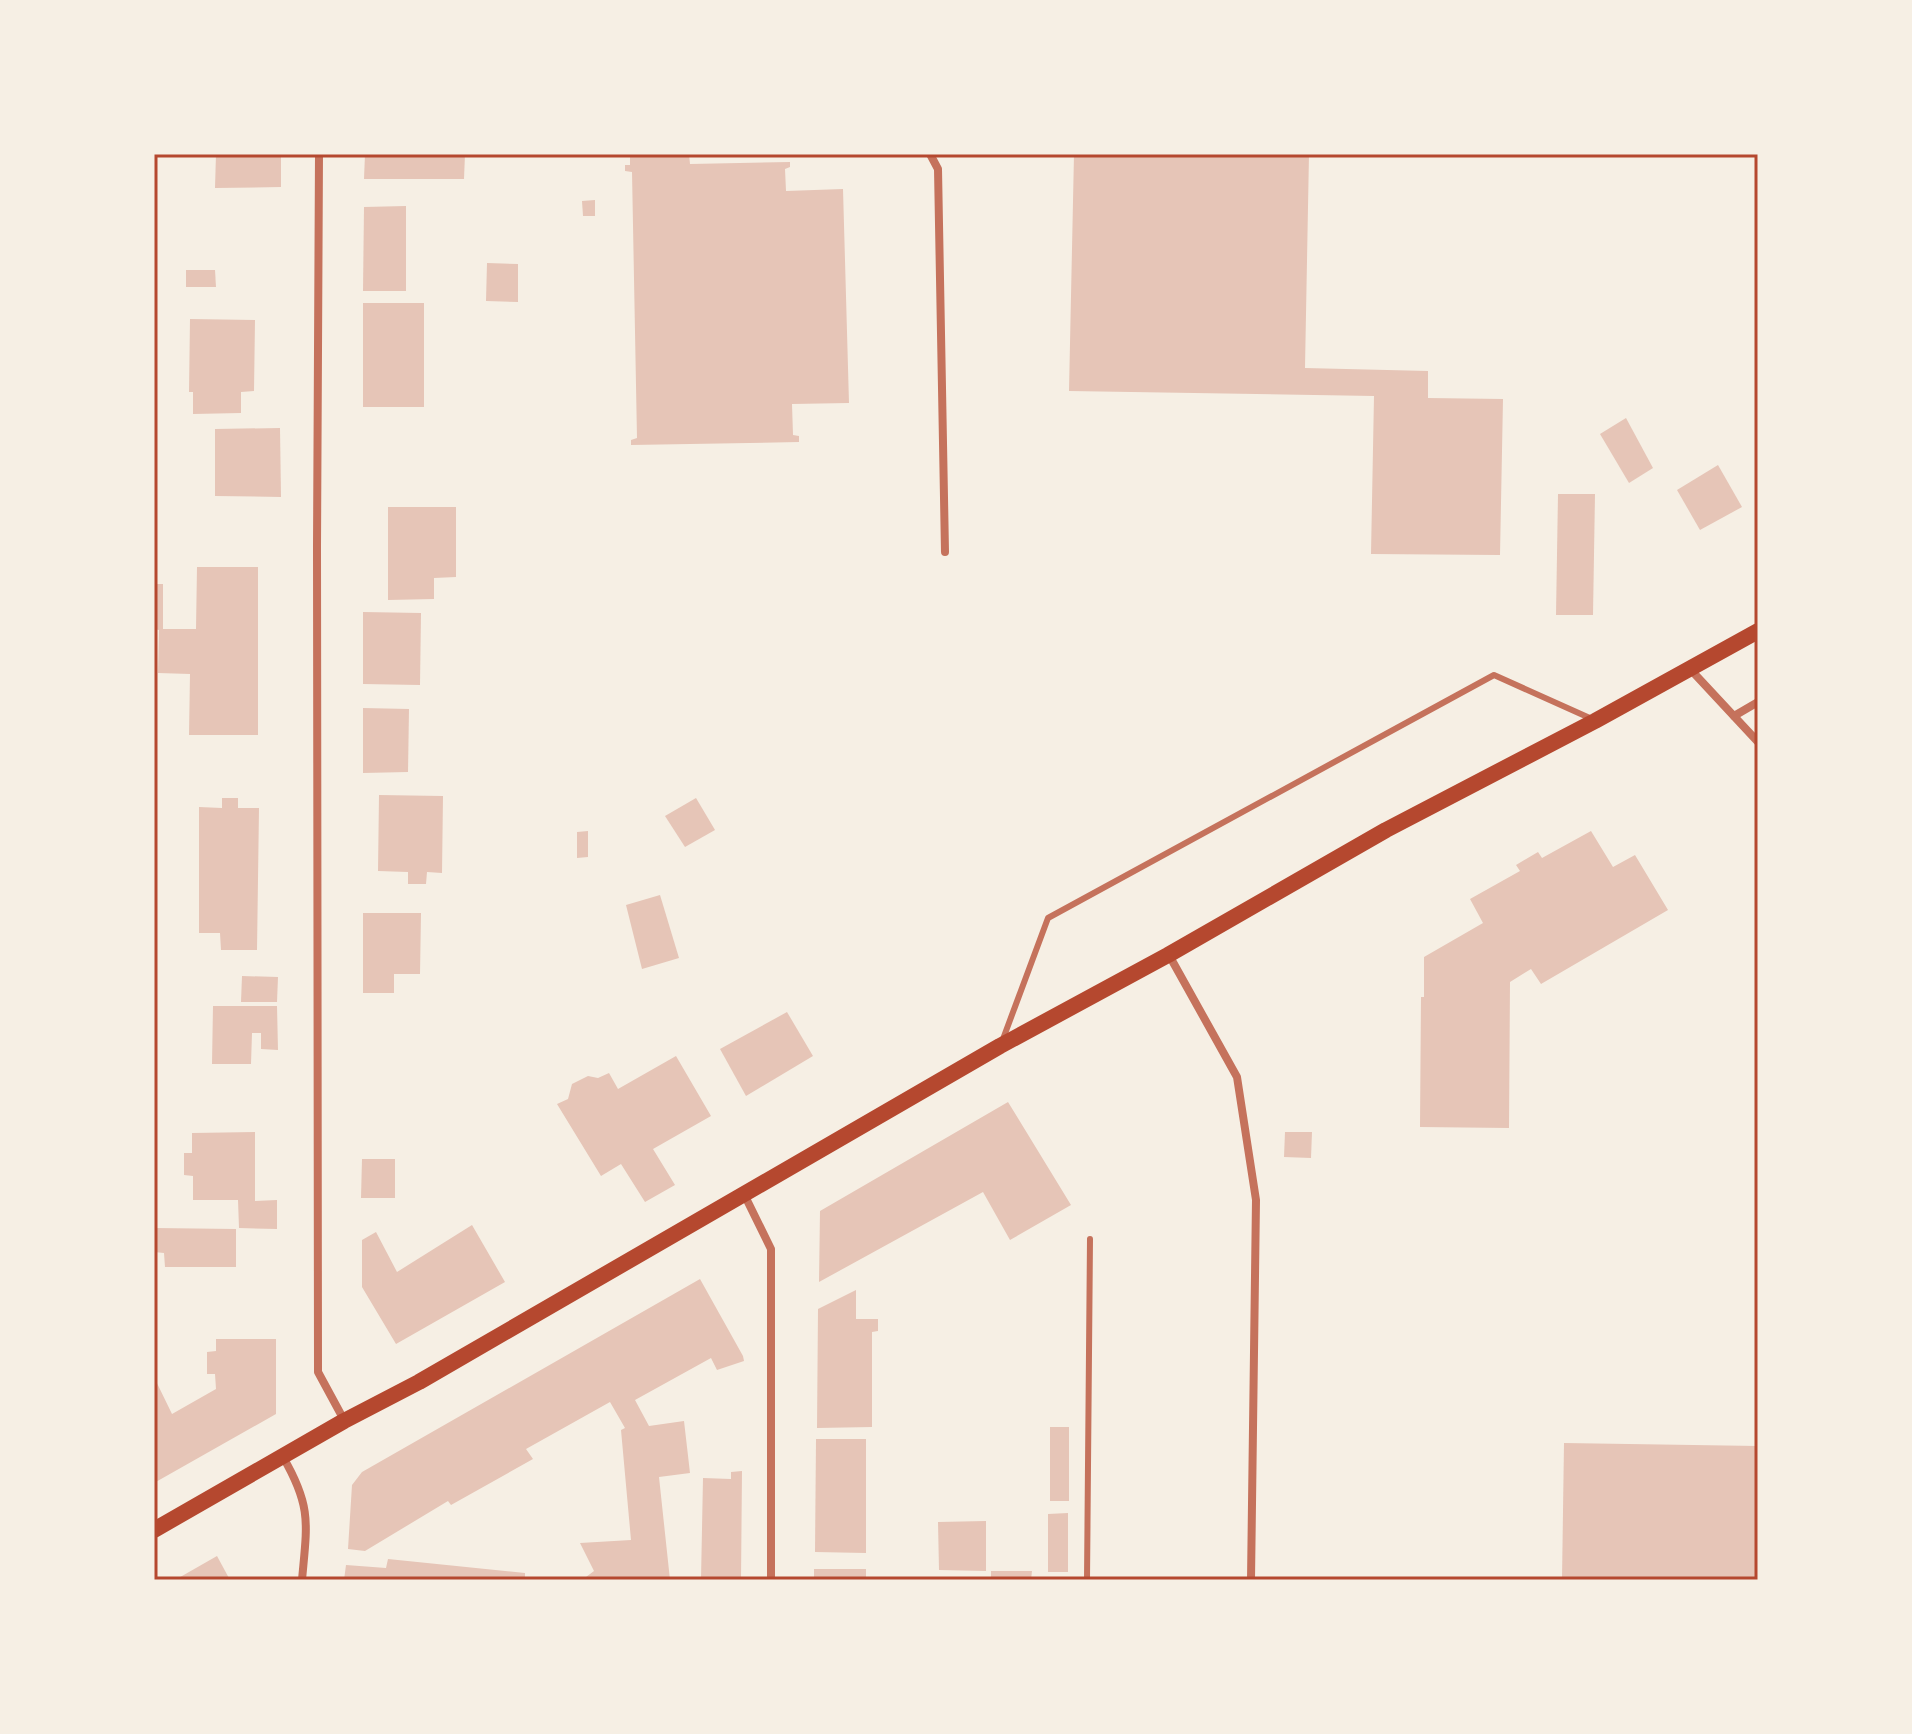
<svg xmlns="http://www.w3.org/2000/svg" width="1912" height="1734" font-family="'Alegreya Sans',sans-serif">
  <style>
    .building { fill: #e6c5b7 }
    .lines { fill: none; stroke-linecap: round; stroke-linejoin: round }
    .service { stroke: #c5725c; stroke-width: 6 }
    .minor { stroke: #c5725c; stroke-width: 8 }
    .secondary { stroke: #b5482f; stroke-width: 16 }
    .neatline { fill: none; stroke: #b5482f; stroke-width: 3 }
  </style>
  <rect width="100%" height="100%" fill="#f6efe4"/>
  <!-- building -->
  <g class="building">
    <path d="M 216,154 L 281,154 L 281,187 L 215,188 Z"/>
    <path d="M 365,154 L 465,154 L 464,179 L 364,179 Z"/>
    <path d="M 630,154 L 689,154 L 690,164 L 790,162 L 790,167 L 785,169 L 786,191 L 843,189 L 849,403 L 792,404 L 793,435 L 799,436 L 799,442 L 631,445 L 631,440 L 637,438 L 632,172 L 625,171 L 625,165 L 630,165 Z"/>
    <path d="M 1074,154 L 1309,154 L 1305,368 L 1428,371 L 1428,398 L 1503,399 L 1500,555 L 1371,554 L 1374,396 L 1069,391 Z"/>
    <path d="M 595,200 L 595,216 L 583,216 L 582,201 Z"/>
    <path d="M 406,206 L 406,291 L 363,291 L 364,207 Z"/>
    <path d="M 487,263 L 518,264 L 518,302 L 486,301 Z"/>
    <path d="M 186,270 L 215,270 L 216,287 L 186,287 Z"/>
    <rect x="363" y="303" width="61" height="104"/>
    <path d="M 190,319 L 255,320 L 254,391 L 241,392 L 241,413 L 193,414 L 193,392 L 189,392 Z"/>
    <path d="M 1626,418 L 1653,468 L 1629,483 L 1600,434 Z"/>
    <path d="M 280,428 L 281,497 L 215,496 L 215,429 Z"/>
    <path d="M 1718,465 L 1742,507 L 1700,530 L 1677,490 Z"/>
    <path d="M 1558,494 L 1595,494 L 1593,615 L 1556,615 Z"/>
    <path d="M 388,507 L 456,507 L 456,577 L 434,578 L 434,599 L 388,600 Z"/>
    <path d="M 197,567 L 258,567 L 258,735 L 189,735 L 190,674 L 158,673 L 159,630 L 154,629 L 154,584 L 163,584 L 163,629 L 196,629 Z"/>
    <path d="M 363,612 L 421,613 L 420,685 L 363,684 Z"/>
    <path d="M 363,708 L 409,709 L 408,772 L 363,773 Z"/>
    <path d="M 379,795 L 443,796 L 442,873 L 427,872 L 426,884 L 408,884 L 408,872 L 378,871 Z"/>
    <path d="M 222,798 L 238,798 L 238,808 L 259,808 L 257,950 L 221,950 L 220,933 L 199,933 L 199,807 L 222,808 Z"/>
    <path d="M 696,798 L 715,830 L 685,847 L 665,816 Z"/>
    <path d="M 588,831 L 588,857 L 577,858 L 577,832 Z"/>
    <path d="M 1591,831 L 1613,867 L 1635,855 L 1668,910 L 1541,984 L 1531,969 L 1510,982 L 1509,1128 L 1420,1127 L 1421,997 L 1424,997 L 1424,957 L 1483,923 L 1470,899 L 1520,871 L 1516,865 L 1538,852 L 1542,858 Z"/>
    <path d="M 660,895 L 679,958 L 642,969 L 626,905 Z"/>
    <path d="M 363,913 L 421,913 L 420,974 L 394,974 L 394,993 L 363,993 Z"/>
    <path d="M 242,976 L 278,977 L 277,1002 L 241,1002 Z"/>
    <path d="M 213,1006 L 277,1006 L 278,1050 L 261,1049 L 261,1033 L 252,1033 L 251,1064 L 212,1064 Z"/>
    <path d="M 787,1012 L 813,1056 L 746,1096 L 720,1049 Z"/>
    <path d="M 676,1056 L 711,1116 L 653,1149 L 675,1185 L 645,1202 L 621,1164 L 601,1176 L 557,1104 L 568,1099 L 572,1084 L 588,1076 L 598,1078 L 609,1073 L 618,1089 Z"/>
    <path d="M 1008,1102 L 1071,1205 L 1010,1240 L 983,1192 L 819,1282 L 820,1211 Z"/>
    <path d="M 255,1132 L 255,1201 L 277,1200 L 277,1229 L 239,1228 L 238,1200 L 193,1200 L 193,1176 L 184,1175 L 184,1153 L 192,1153 L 192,1133 Z"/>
    <path d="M 1285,1132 L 1312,1132 L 1311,1158 L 1284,1157 Z"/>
    <path d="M 362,1159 L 395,1159 L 395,1198 L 361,1198 Z"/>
    <path d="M 472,1225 L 505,1282 L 396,1344 L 362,1287 L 362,1240 L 376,1232 L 397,1272 Z"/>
    <path d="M 155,1228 L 236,1229 L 236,1267 L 165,1267 L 164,1253 L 154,1252 Z"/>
    <path d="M 700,1279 L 743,1356 L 744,1361 L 717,1370 L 711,1358 L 635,1400 L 649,1426 L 684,1421 L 690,1473 L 659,1477 L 670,1580 L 582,1580 L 594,1571 L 580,1543 L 631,1540 L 621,1430 L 625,1428 L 610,1402 L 526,1449 L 533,1459 L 451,1505 L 448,1501 L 365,1551 L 348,1549 L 352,1485 L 362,1472 Z"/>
    <path d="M 856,1290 L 856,1319 L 878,1319 L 878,1331 L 872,1332 L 872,1427 L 817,1428 L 818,1309 Z"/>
    <path d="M 216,1339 L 276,1339 L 276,1414 L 154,1483 L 154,1377 L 172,1414 L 216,1389 L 215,1374 L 207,1374 L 207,1352 L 216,1351 Z"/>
    <rect x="1050" y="1427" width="19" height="74"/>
    <path d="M 816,1439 L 866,1439 L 866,1553 L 815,1552 Z"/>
    <path d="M 1564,1443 L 1758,1446 L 1758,1580 L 1562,1580 Z"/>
    <path d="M 742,1471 L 741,1580 L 701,1580 L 703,1478 L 731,1479 L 731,1472 Z"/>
    <path d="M 1068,1513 L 1068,1572 L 1048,1572 L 1048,1514 Z"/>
    <path d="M 986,1521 L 986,1571 L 939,1570 L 938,1522 Z"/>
    <path d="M 217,1556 L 230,1580 L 175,1580 Z"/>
    <path d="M 388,1559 L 525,1573 L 525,1580 L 344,1580 L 346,1565 L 386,1568 Z"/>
    <rect x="814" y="1569" width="52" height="11"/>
    <path d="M 991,1571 L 1032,1571 L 1031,1580 L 991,1580 Z"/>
  </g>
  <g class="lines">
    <!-- service -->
    <g class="service">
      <path d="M 1003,1039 L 1048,918 L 1494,675 L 1592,719"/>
      <path d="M 1087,1580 L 1090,1239"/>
    </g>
    <!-- minor -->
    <g class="minor">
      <path d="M 319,154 L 317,547 L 318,1372 L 344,1420"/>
      <path d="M 930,154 L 938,169 L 945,552"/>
      <path d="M 1691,670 L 1758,742"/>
      <path d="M 1734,716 L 1758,702"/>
      <path d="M 1169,955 L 1237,1077 L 1256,1200 L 1251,1580"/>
      <path d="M 744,1194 L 771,1249 L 771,1580"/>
      <path d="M 283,1457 C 312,1507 307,1524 302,1580"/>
    </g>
    <!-- secondary -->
    <path class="secondary" d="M 154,1530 L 344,1421 L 419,1382 L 1000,1046 L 1168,955 L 1386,830 L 1595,721 L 1758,631"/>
  </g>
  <!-- border -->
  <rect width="1912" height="1734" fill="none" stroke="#f6efe4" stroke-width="312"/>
  <rect x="156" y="156" width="1600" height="1422" class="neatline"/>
</svg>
